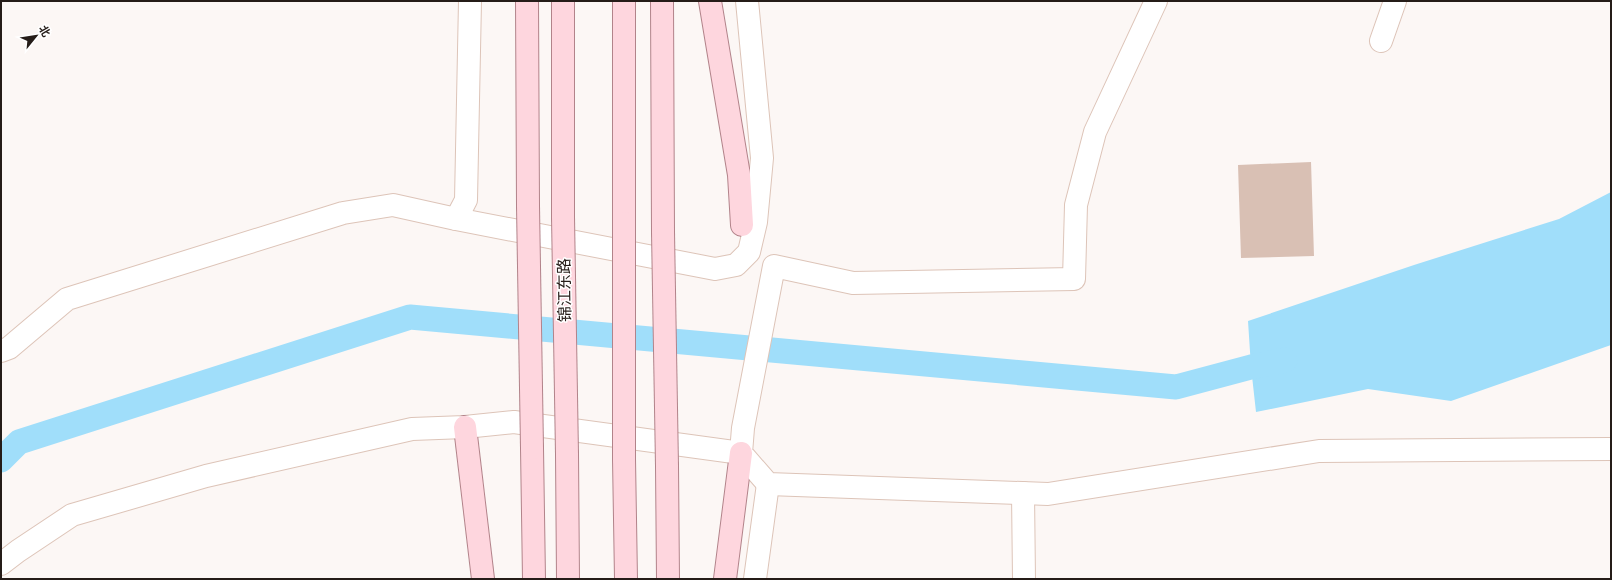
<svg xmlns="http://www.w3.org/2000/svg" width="1612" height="580" font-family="'Alegreya Sans','Noto Sans SC',sans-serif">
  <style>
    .water { fill: #a0defa }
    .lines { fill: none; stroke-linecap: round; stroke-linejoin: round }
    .canal { stroke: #a0defa; stroke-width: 25 }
    .building { fill: #d9c0b4 }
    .minor-casing { stroke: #ddc4b8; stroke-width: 24 }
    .major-casing { stroke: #b2838a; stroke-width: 24 }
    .minor { stroke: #fff; stroke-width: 22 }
    .major { stroke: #fed6de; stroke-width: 22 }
    .major-bridge-casing { stroke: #b2838a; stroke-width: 24; stroke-linecap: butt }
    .major-bridge { stroke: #fed6de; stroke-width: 22 }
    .labels { text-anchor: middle; stroke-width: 3; stroke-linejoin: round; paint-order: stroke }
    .street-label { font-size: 16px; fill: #251c18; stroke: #fff }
  </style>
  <rect width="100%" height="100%" fill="#fcf7f5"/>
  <!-- water -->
  <path class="water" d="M 1611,192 L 1611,345 L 1451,401 L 1368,389 L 1256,412 L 1251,367 L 1248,321 L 1414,265 L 1559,219 Z"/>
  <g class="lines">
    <!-- canal -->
    <path class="canal" d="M 1,460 L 19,442 L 410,317 L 1176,387 L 1251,367 L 1285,360"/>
  </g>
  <!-- building -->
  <path class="building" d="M 1311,162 L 1314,256 L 1241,258 L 1238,165 Z"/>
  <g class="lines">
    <!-- minor casing -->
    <g class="minor-casing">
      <g id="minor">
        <path d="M 1156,1 L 1095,132 L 1076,205 L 1074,279 L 853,283 L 774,266 L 743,428 L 741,453 L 768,484 L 1048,494 L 1319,451 L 1611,449"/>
        <path d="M 1381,41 L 1395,1"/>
        <path d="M 456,219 L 466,200 L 470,1"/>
        <path d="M 1,351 L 9,348 L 67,299 L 343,213 L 393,205 L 456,219 L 715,269 L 736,265 L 749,252 L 756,222 L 762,158 L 747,1"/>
        <path d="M 1023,493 L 1024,579"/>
        <path d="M 1,564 L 18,551 L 72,515 L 206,476 L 412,429 L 465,427 L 514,422 L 741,453"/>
        <path d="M 755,579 L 768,484"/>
      </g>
    </g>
    <!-- major casing -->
    <g class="major-casing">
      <g id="major">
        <path d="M 527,1 L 528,206"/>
        <path d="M 624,1 L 624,223"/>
        <path d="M 662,1 L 663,232"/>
        <path d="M 710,1 L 739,175 L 742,225"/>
        <path d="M 563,217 L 563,1"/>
        <path d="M 465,427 L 483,579"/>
        <path d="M 532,448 L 534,579"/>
        <path d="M 567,454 L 568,579"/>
        <path d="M 624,459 L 626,579"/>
        <path d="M 667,466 L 668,579"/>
        <path d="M 725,579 L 741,453"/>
      </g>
    </g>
    <!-- minor -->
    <use href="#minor" class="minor"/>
    <!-- major -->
    <use href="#major" class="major"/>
    <!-- major-bridge casing -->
    <g class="major-bridge-casing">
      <g id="major-bridge">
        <path d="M 528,206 L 532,448"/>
        <path d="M 563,217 L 567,454"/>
        <path d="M 663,232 L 667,466"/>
        <path d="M 624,459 L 624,223"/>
      </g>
    </g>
    <!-- major-bridge -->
    <use href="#major-bridge" class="major-bridge"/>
  </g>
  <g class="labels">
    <!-- street labels -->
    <g class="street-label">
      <text transform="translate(564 290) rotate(-91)" y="6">锦江东路</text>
    </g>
  </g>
  <!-- border -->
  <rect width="1612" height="580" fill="none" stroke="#251c18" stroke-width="4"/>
  <!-- north arrow -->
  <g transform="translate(36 36) rotate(60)" stroke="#ffffff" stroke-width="3" paint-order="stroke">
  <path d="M0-3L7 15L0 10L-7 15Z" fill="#251c18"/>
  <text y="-6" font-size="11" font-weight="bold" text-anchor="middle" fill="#251c18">北</text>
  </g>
</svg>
